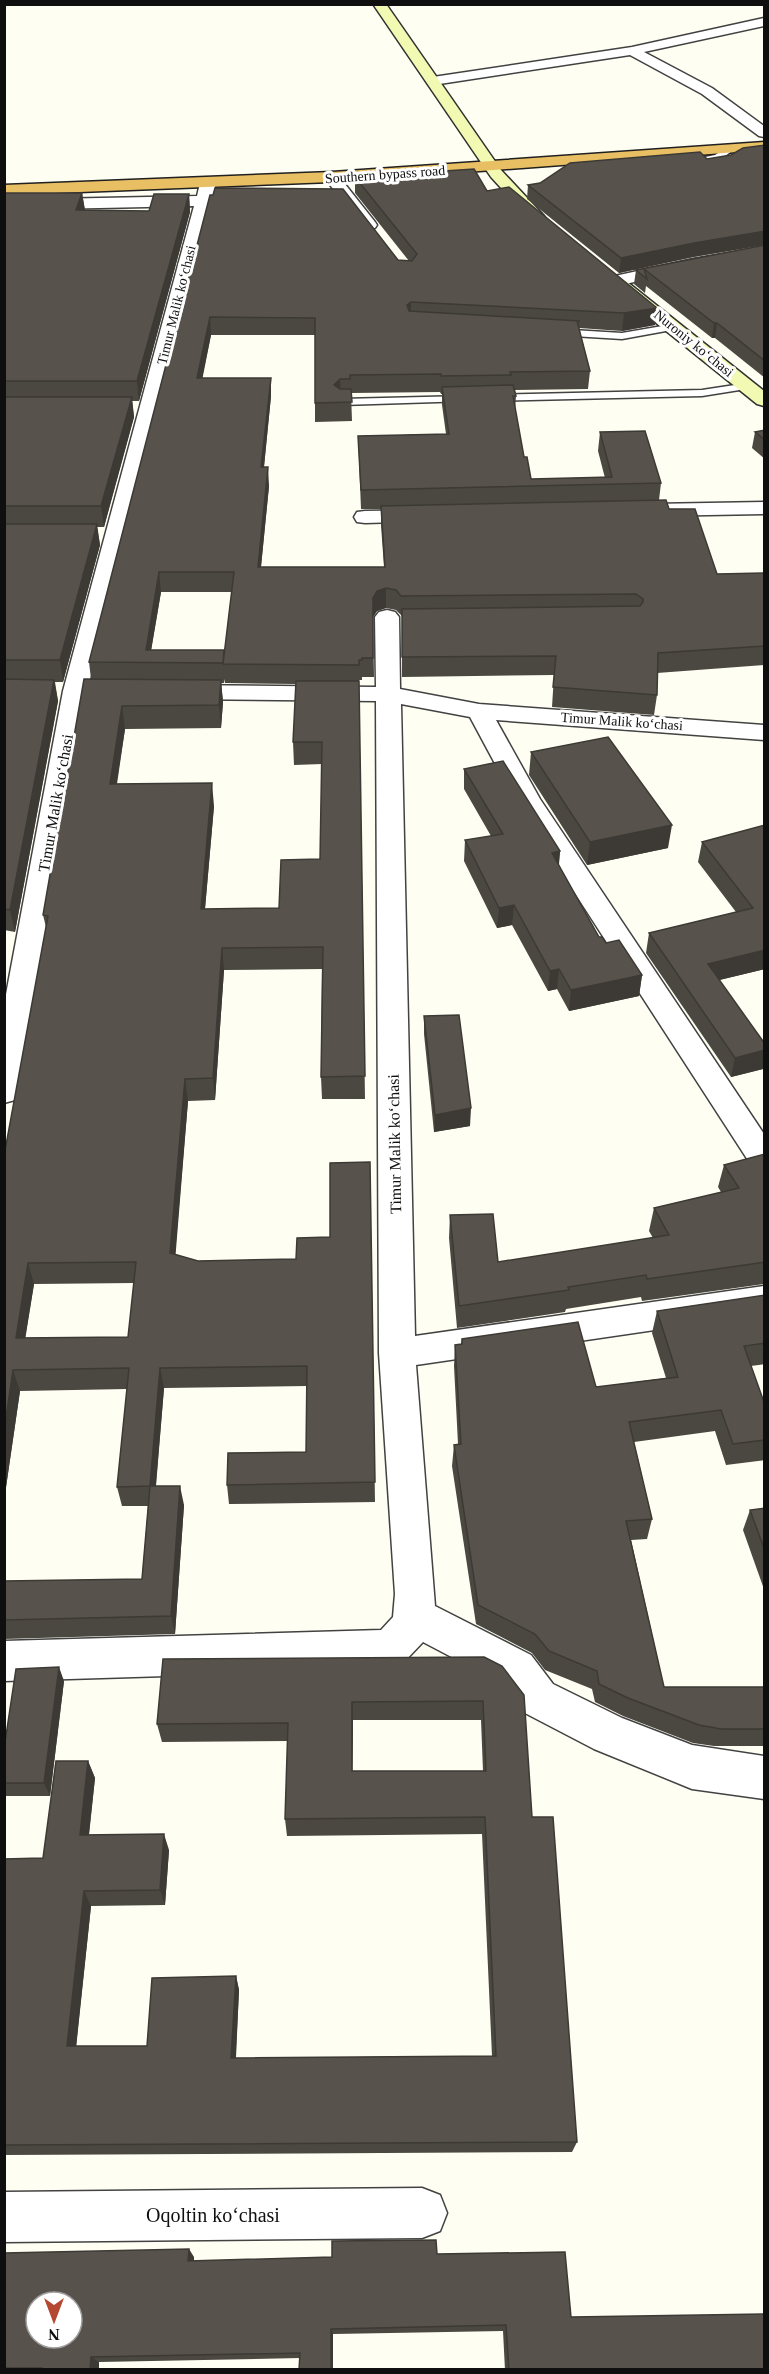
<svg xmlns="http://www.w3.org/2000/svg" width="769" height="2374" font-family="Georgia,serif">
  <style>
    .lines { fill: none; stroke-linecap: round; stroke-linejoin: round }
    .lane-casing { stroke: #424242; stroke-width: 3 }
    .street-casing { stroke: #424242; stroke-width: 3 }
    .secondary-casing { stroke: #313131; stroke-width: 3 }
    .highway-casing { stroke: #202020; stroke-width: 3 }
    .lane { fill: #fff; fill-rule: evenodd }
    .street { fill: #fff; fill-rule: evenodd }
    .secondary { fill: #f1f9b2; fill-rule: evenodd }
    .highway { fill: #e9bf64; fill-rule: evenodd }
    .wall { fill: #4b4741; fill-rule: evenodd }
    .shaded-wall { fill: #3d3a35 }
    .building { fill: #57534c; stroke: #3d3a35; stroke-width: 1.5; fill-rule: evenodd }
    .labels { text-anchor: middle; stroke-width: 6; stroke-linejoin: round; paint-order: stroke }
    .far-street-label { font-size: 14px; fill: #0f0f0f; stroke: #fff }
    .street-label { font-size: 16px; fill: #0f0f0f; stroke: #fff }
    .near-street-label { font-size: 20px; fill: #0f0f0f; stroke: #fff }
  </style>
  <rect width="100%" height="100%" fill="#fefef2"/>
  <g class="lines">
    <!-- lane casing -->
    <g class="lane-casing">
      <g id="lane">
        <path d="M 729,146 L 736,148 L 721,159 L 690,163 L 686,161 L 715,155 Z"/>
        <path d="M 674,324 L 679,327 L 677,329 L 622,339 L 556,335 L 551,332 L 556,329 L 622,333 Z"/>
        <path d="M 748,383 L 752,384 L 752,388 L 702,396 L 492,401 L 487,398 L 492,395 L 702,390 Z"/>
        <path d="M 465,396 L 470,399 L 469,401 L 342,405 L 337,402 L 342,399 Z"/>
      </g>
    </g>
    <!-- street casing -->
    <g class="street-casing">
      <g id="street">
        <path d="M 764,18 L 764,26 L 644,52 L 712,88 L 764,126 L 764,137 L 759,136 L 702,94 L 630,55 L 433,85 L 426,81 L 433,77 L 632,47 Z"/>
        <path d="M 332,172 L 337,174 L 375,222 L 377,225 L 375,228 L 363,228 L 324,177 Z"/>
        <path d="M 208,178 L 216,183 L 87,691 L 20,1092 L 15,1100 L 4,1103 L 4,1005 L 63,691 L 194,206 L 4,210 L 4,200 L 197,196 L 200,183 Z"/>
        <path d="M 764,247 L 764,257 L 693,269 L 616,286 L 610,285 L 607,281 L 610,277 L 693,259 Z"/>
        <path d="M 764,502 L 764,514 L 652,516 L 644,515 L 641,510 L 644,505 L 652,504 Z"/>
        <path d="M 427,510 L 435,511 L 438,516 L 435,521 L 365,523 L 357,522 L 354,517 L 357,512 L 365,511 Z"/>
        <path d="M 387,610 L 395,612 L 399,617 L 400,689 L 479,704 L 764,725 L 764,740 L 496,720 L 540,799 L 764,1134 L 764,1171 L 753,1168 L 514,799 L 470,717 L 401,704 L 415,1336 L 764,1286 L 764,1314 L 416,1365 L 435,1606 L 531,1655 L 553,1684 L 622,1718 L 692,1745 L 764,1756 L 764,1799 L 692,1789 L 594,1749 L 523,1712 L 501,1683 L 423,1642 L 403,1663 L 389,1669 L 4,1681 L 4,1641 L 381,1630 L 393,1617 L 395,1594 L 379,1353 L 376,701 L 178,699 L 169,697 L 166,692 L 169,687 L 178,685 L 376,687 L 375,617 L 379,612 Z"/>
        <path d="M 422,2188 L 440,2195 L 447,2213 L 440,2231 L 422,2238 L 4,2242 L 4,2192 Z"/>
      </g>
    </g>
    <!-- secondary casing -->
    <g class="secondary-casing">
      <g id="secondary">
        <path d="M 373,4 L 386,4 L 501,170 L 544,216 L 546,219 L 544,222 L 532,222 L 491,177 Z"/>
        <path d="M 620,280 L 626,281 L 764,391 L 764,406 L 757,404 L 614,289 L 611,285 L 614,281 Z"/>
      </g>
    </g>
    <!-- highway casing -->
    <g class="highway-casing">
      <path id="highway" d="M 764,142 L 764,150 L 332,182 L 4,195 L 4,185 L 332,172 Z"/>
    </g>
    <!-- lane -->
    <use href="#lane" class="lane"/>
    <!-- street -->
    <use href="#street" class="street"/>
    <!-- secondary -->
    <use href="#secondary" class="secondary"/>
    <!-- highway -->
    <use href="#highway" class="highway"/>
  </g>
  <!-- wall -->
  <g class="wall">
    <path d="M 765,145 L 765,378 L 715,338 L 712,338 L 646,286 L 645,293 L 634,284 L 636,270 L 764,245 L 693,257 L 619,273 L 527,199 L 528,185 L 707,159 L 731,155 Z"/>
    <path d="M 355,177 L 487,191 L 655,325 L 622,331 L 579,328 L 590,371 L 588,389 L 515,390 L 516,396 L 515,411 L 524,457 L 531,479 L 605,478 L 598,451 L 600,432 L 661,483 L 659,500 L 669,509 L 717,574 L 765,573 L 765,665 L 657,673 L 657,695 L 654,715 L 552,707 L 554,675 L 402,677 L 402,616 L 396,610 L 386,608 L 377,611 L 373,617 L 374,677 L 362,677 L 362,680 L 359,680 L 365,1099 L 322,1099 L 321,1077 L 322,969 L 224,970 L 215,1100 L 188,1101 L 175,1254 L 198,1261 L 296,1259 L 330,1237 L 370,1162 L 375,1502 L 229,1504 L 227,1485 L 306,1452 L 307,1386 L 164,1388 L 156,1486 L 184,1505 L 175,1634 L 4,1639 L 4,1581 L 142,1579 L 148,1506 L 122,1506 L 117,1487 L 127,1389 L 20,1391 L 4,1501 L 4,1156 L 46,927 L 43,915 L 91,679 L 89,662 L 210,195 L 398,260 L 409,261 L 355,193 ZM 211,335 L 315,335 L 315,422 L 352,421 L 351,393 L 440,392 L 441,394 L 442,394 L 442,405 L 446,434 L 358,436 L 361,509 L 381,509 L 381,525 L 384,567 L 261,567 L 269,486 L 264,467 L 271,396 L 271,378 L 202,378 ZM 161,592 L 232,592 L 224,656 L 224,650 L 151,650 ZM 225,679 L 225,683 L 296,684 L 293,742 L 294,765 L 322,764 L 320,859 L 279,908 L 205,909 L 214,806 L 117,784 L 125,729 L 221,728 L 223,702 L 221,683 L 224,683 ZM 134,1283 L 128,1337 L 25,1338 L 34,1284 Z"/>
    <path d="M 4,193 L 82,193 L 85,210 L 149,211 L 189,194 L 190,212 L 139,401 L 132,401 L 134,417 L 104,527 L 97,527 L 100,545 L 63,682 L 55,682 L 58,701 L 15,932 L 4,930 Z"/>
    <path d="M 765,430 L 765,459 L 752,448 L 755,432 Z"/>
    <path d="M 531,752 L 668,848 L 587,865 L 529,775 Z"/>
    <path d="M 464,769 L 560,851 L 559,865 L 599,937 L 642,975 L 639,996 L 569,1011 L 557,989 L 548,991 L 512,925 L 497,928 L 464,861 L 465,840 L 491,836 L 464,789 Z"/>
    <path d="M 765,825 L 765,969 L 719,980 L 765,1044 L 765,1062 L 763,1069 L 731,1077 L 646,953 L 649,933 L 736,912 L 698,862 L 702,842 Z"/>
    <path d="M 424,1016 L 470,1126 L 434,1132 L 424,1034 Z"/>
    <path d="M 765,1154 L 765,1284 L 764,1284 L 642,1301 L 641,1297 L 566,1309 L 565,1312 L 457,1328 L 449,1238 L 450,1215 L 498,1262 L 653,1238 L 649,1231 L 654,1208 L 721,1192 L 718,1187 L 724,1165 Z"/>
    <path d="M 765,1295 L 765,1364 L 751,1366 L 765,1405 L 765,1460 L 726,1465 L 715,1431 L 634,1442 L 652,1519 L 647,1539 L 631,1540 L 664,1687 L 765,1687 L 765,1746 L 714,1746 L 693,1743 L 623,1716 L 595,1702 L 592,1689 L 545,1670 L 532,1653 L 476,1624 L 452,1466 L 454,1445 L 458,1444 L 454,1366 L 455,1345 L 461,1344 L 462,1339 L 596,1387 L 666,1378 L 652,1333 L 657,1311 Z"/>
    <path d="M 765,1508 L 765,1592 L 743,1530 L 750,1510 Z"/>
    <path d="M 484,1657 L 532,1817 L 577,2142 L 572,2152 L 4,2155 L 4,1859 L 43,1858 L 88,1761 L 95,1778 L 89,1835 L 169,1850 L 165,1905 L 91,1906 L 76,2046 L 147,2046 L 236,1976 L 239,1990 L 236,2058 L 492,2056 L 482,1834 L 287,1836 L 285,1819 L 288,1741 L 162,1742 L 157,1724 ZM 353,1720 L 481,1720 L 483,1771 L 352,1771 Z"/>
    <path d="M 64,1681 L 50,1796 L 6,1796 L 4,1793 L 4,1749 Z"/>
    <path d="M 4,2253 L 194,2257 L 194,2261 L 437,2254 L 571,2317 L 765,2370 L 505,2370 L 503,2331 L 333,2334 L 333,2370 L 299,2370 L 300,2358 L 99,2362 L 99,2370 L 4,2370 Z"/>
  </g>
  <!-- shaded-wall -->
  <g class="shaded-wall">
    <path d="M 82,193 L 85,211 L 76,210 Z"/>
    <path d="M 189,194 L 190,212 L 139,401 L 137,381 Z"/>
    <path d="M 765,231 L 764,245 L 693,257 L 619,273 L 621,258 L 694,243 Z"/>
    <path d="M 411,302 L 411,319 L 407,305 Z"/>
    <path d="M 657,308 L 655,325 L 622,331 L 624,313 Z"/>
    <path d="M 210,317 L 211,335 L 199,396 L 197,378 Z"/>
    <path d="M 714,323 L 717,323 L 715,338 L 712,338 Z"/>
    <path d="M 271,378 L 271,396 L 262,486 L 261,467 Z"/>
    <path d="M 340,379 L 341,397 L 334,385 Z"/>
    <path d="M 132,397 L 134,417 L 104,527 L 101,506 Z"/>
    <path d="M 268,467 L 269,486 L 259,586 L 258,567 Z"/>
    <path d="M 97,524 L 100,545 L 63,682 L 60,660 Z"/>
    <path d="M 159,572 L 161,592 L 149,663 L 146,650 Z"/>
    <path d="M 386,588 L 386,608 L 377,611 L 373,617 L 373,598 L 377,591 Z"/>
    <path d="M 224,650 L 225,664 L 223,664 L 224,683 L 223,663 Z"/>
    <path d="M 54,680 L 58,701 L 15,932 L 10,910 Z"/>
    <path d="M 221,680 L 223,702 L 221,728 L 219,705 Z"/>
    <path d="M 122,706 L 125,729 L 113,806 L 110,784 Z"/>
    <path d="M 212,783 L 214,806 L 203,931 L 201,909 Z"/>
    <path d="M 672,825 L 668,848 L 587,865 L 590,842 Z"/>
    <path d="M 560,851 L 558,871 L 552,853 Z"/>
    <path d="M 514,905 L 512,925 L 497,928 L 499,908 Z"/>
    <path d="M 222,948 L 224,970 L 215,1100 L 213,1078 Z"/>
    <path d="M 765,950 L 765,969 L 703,984 L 708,964 Z"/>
    <path d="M 559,969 L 557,989 L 548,991 L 550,971 Z"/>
    <path d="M 642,975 L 639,996 L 569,1011 L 571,990 Z"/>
    <path d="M 765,1050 L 765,1062 L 763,1069 L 731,1077 L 735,1058 Z"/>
    <path d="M 185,1079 L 188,1101 L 174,1274 L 170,1253 Z"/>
    <path d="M 471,1108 L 470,1126 L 434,1132 L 435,1115 Z"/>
    <path d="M 28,1263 L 34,1284 L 22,1359 L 16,1338 Z"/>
    <path d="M 160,1368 L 164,1388 L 154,1506 L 150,1486 Z"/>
    <path d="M 13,1370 L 20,1391 L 4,1501 L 4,1431 Z"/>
    <path d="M 180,1486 L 184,1505 L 175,1634 L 171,1616 Z"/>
    <path d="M 59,1667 L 64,1681 L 50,1796 L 44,1783 Z"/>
    <path d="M 352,1702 L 353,1720 L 352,1789 Z"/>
    <path d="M 88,1761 L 95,1778 L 87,1851 L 80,1835 Z"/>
    <path d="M 164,1834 L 169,1850 L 165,1905 L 160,1890 Z"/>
    <path d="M 84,1891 L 91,1906 L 75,2058 L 67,2046 Z"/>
    <path d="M 236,1976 L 239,1990 L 235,2070 L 231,2058 Z"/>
    <path d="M 189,2249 L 194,2257 L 193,2268 L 188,2261 Z"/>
    <path d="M 331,2329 L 333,2334 L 333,2370 L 331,2370 Z"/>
    <path d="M 91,2357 L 99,2362 L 99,2370 L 90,2370 Z"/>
  </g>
  <!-- building -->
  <g class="building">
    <path d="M 765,145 L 765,231 L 694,243 L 621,258 L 528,185 L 540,183 L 570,163 L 700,152 L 707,159 L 731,155 L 743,148 Z"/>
    <path d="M 474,169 L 487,191 L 509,187 L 657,308 L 624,313 L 411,302 L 407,305 L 409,311 L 580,321 L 577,321 L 590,371 L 510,372 L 511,375 L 441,376 L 441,374 L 350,375 L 350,379 L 340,379 L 334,385 L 340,389 L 351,389 L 352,402 L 315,403 L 315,318 L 210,317 L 197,378 L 271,378 L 261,467 L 268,467 L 258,567 L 385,567 L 381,506 L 666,500 L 669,509 L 695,509 L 717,574 L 765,573 L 765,646 L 658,653 L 657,695 L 553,687 L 556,656 L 402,657 L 402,609 L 640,606 L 643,602 L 643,599 L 636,594 L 401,596 L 396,590 L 386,588 L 377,591 L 373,598 L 373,658 L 362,658 L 362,660 L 359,660 L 359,665 L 223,664 L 234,572 L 159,572 L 146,650 L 224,650 L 223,663 L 89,662 L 210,195 L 213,195 L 215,188 L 343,189 L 398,260 L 412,261 L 417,254 L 355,177 Z"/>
    <path d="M 4,193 L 82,193 L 76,210 L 149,211 L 154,194 L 189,194 L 137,381 L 4,381 Z"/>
    <path d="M 765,245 L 765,361 L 717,323 L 714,323 L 644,269 L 647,279 L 636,270 Z"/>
    <path d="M 513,385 L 516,396 L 513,396 L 524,457 L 527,457 L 531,479 L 612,477 L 600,432 L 645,431 L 661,483 L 361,490 L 358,436 L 449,434 L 442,387 Z"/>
    <path d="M 4,397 L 132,397 L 101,506 L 4,506 Z"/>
    <path d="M 765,430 L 765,440 L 755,432 Z"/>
    <path d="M 4,524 L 97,524 L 60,660 L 4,660 Z"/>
    <path d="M 4,679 L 54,680 L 10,910 L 4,909 Z"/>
    <path d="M 84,679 L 221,680 L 219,705 L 122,706 L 110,784 L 212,783 L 201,909 L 279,908 L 281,860 L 320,859 L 322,742 L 293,742 L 296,681 L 359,681 L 365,1076 L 321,1077 L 323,947 L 222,948 L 213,1078 L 185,1079 L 170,1253 L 198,1261 L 296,1259 L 297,1238 L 330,1237 L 330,1163 L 370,1162 L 375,1482 L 227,1485 L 228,1453 L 306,1452 L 307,1366 L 160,1368 L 150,1486 L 117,1487 L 129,1368 L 13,1370 L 4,1431 L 4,1156 L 48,916 L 43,915 ZM 136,1262 L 128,1337 L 16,1338 L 28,1263 Z"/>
    <path d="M 608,737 L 672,825 L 590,842 L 531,752 Z"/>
    <path d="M 503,761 L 560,851 L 552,853 L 599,937 L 602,937 L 606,943 L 619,940 L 642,975 L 571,990 L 559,969 L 550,971 L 514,905 L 499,908 L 465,840 L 503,834 L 464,769 Z"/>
    <path d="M 765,825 L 765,950 L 708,964 L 765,1044 L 765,1050 L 735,1058 L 649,933 L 753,908 L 702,842 Z"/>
    <path d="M 459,1015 L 471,1108 L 435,1115 L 424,1016 Z"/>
    <path d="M 765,1154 L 765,1262 L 647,1279 L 646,1275 L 568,1287 L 569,1290 L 459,1306 L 450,1215 L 493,1214 L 498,1262 L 669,1235 L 654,1208 L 739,1188 L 724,1165 Z"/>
    <path d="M 765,1295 L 765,1343 L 744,1346 L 765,1405 L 765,1440 L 733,1444 L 721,1410 L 629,1422 L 652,1519 L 626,1521 L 664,1687 L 765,1687 L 765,1729 L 721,1729 L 699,1725 L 628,1698 L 599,1684 L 597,1671 L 549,1651 L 535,1634 L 478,1605 L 454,1445 L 461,1444 L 455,1345 L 462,1344 L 462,1339 L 578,1322 L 596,1387 L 678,1377 L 657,1311 Z"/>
    <path d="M 150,1486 L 180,1486 L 171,1616 L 4,1620 L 4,1581 L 142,1579 Z"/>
    <path d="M 765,1508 L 765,1551 L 750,1510 Z"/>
    <path d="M 484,1657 L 502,1666 L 524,1695 L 532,1817 L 553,1817 L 577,2142 L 4,2145 L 4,1859 L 43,1858 L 56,1761 L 88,1761 L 80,1835 L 164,1834 L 160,1890 L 84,1891 L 67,2046 L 147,2046 L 152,1978 L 236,1976 L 231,2058 L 496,2056 L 485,1817 L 285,1819 L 288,1723 L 157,1724 L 163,1659 ZM 483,1701 L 486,1771 L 352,1771 L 352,1702 Z"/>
    <path d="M 59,1667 L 44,1783 L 4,1783 L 4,1749 L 16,1669 Z"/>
    <path d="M 436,2240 L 437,2254 L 565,2252 L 571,2317 L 765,2314 L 765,2370 L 509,2370 L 506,2325 L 331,2329 L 331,2370 L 299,2370 L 300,2353 L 91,2357 L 90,2370 L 42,2370 L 42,2368 L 4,2368 L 4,2253 L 189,2249 L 188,2261 L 332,2257 L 332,2241 ZM 36,2302 L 72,2302 L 72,2338 L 36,2338 Z"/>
  </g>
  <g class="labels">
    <!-- far-street labels -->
    <g class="far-street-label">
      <text transform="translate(385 174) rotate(-4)" y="5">Southern bypass road</text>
      <text transform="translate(176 305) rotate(-76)" y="5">Timur Malik koʻchasi</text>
      <text transform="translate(694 343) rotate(39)" y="5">Nuroniy koʻchasi</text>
      <text transform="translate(622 721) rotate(4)" y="5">Timur Malik koʻchasi</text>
    </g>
    <!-- street labels -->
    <g class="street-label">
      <text transform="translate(55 803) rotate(-80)" y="6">Timur Malik koʻchasi</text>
      <text transform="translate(394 1144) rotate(-91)" y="6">Timur Malik koʻchasi</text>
    </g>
    <!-- near-street labels -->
    <g class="near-street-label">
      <text x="213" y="2222">Oqoltin koʻchasi</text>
    </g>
  </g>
  <!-- border -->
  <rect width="769" height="2374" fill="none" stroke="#0f0f0f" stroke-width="12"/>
  <!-- north arrow -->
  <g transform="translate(54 2320) rotate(180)"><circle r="28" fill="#ffffff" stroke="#9f9f9f" stroke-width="1.5"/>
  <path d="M0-4.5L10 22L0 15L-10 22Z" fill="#b54831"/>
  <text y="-9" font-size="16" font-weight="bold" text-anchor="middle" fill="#0f0f0f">N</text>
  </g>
</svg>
